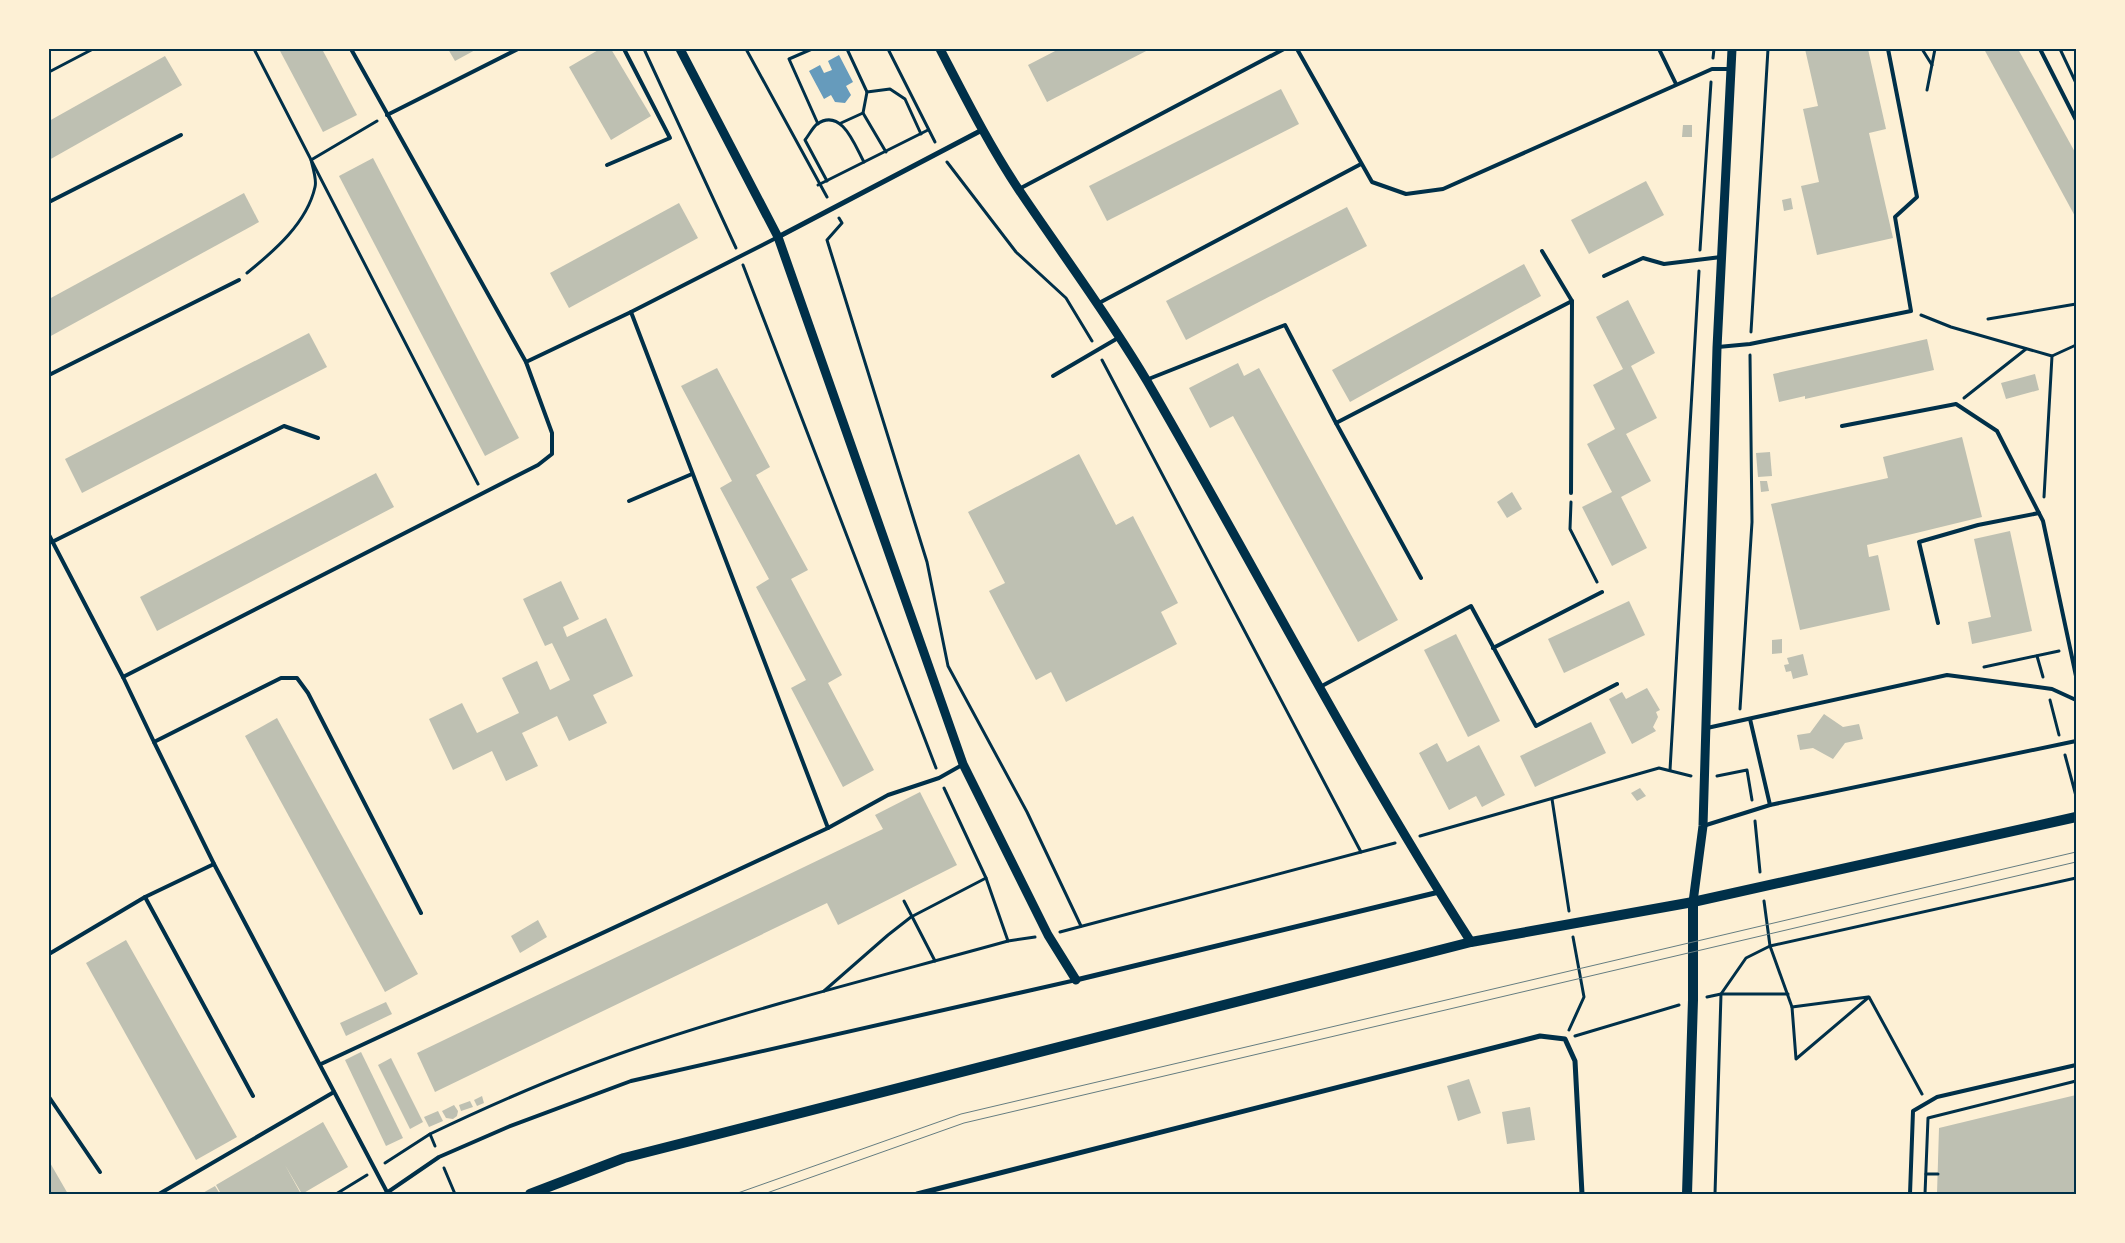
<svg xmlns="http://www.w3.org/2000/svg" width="2125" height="1243" font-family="Roboto,sans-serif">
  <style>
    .water { fill: #669bbc }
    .building { fill: #bec0b2 }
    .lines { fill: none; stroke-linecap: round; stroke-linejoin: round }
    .path { stroke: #003049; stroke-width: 3 }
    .service { stroke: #003049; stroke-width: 4 }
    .minor { stroke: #003049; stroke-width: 5 }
    .tertiary { stroke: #003049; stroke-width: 9 }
    .secondary { stroke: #003049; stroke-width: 10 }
    .tram { stroke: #657d81; stroke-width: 1 }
    .neatline { fill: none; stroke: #003049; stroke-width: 2 }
  </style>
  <rect width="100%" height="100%" fill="#fdf0d5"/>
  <!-- water -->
  <path class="water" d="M 839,55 L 853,82 L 846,86 L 851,95 L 845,103 L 835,102 L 831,95 L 824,99 L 809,71 L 820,65 L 824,73 L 832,70 L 828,61 Z"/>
  <!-- building -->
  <g class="building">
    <path d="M 279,49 L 322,49 L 357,115 L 323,132 Z"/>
    <path d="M 448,49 L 477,49 L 455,61 Z"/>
    <path d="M 600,49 L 611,49 L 651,116 L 611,140 L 569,67 Z"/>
    <path d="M 1059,49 L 1150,49 L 1047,102 L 1028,65 Z"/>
    <path d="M 1805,49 L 1868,49 L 1886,129 L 1869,133 L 1893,238 L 1817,255 L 1801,186 L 1819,182 L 1803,109 L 1818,106 Z"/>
    <path d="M 1984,49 L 2018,49 L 2076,154 L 2076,218 Z"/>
    <path d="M 165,56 L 182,85 L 49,160 L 49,121 Z"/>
    <path d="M 1281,89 L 1299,124 L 1107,221 L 1089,186 Z"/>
    <path d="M 1683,125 L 1692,125 L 1692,137 L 1682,137 Z"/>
    <path d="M 373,158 L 519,438 L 485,456 L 339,176 Z"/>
    <path d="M 1646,181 L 1664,215 L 1589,254 L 1571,220 Z"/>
    <path d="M 244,193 L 259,222 L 49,337 L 49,299 Z"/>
    <path d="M 1791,198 L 1793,209 L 1784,211 L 1782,200 Z"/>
    <path d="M 679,203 L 698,238 L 569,308 L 550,273 Z"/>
    <path d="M 1347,207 L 1367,246 L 1186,340 L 1166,301 Z"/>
    <path d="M 1524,264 L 1541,296 L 1350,402 L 1332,370 Z"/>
    <path d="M 1628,300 L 1655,353 L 1631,366 L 1657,418 L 1626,434 L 1651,481 L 1621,497 L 1647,548 L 1612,566 L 1582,507 L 1612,492 L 1587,444 L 1615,429 L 1593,385 L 1623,369 L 1596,317 Z"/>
    <path d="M 309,333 L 327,367 L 82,493 L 65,459 Z"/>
    <path d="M 1927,339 L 1934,370 L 1805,399 L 1805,396 L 1779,402 L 1773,374 Z"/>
    <path d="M 1238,363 L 1244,376 L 1259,368 L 1398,620 L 1358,642 L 1233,416 L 1210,428 L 1189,388 Z"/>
    <path d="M 717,368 L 770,467 L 756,475 L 808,570 L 791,579 L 842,675 L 828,683 L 874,770 L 843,787 L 791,688 L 806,680 L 756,587 L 769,579 L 720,488 L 732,481 L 681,386 Z"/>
    <path d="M 2035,374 L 2039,390 L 2006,399 L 2001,383 Z"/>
    <path d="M 1962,437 L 1982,517 L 1867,545 L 1869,557 L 1878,555 L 1890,610 L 1800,630 L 1771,504 L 1888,478 L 1883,457 Z"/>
    <path d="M 1770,452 L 1772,476 L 1758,477 L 1756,453 Z"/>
    <path d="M 1079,454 L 1116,525 L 1133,516 L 1178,603 L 1161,612 L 1177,644 L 1066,702 L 1051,672 L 1036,680 L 989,591 L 1005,583 L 968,512 Z"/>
    <path d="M 376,473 L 394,507 L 157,631 L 140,597 Z"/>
    <path d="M 1760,481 L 1767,481 L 1769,491 L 1761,492 Z"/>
    <path d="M 1512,492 L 1522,509 L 1507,518 L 1497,502 Z"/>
    <path d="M 2010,531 L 2032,631 L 1972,644 L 1968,622 L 1991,617 L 1974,539 Z"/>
    <path d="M 561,581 L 579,619 L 563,627 L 567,637 L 606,618 L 633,676 L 593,695 L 607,723 L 569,741 L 557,716 L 522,733 L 538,766 L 506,781 L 492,751 L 453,770 L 429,719 L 462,703 L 477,733 L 519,713 L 502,678 L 537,661 L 550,690 L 570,680 L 552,643 L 545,646 L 523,599 Z"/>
    <path d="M 1629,601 L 1645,635 L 1564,673 L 1548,639 Z"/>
    <path d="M 1456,634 L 1500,721 L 1468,737 L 1424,650 Z"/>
    <path d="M 1782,639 L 1782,653 L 1772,654 L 1772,640 Z"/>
    <path d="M 1803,654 L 1808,675 L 1793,679 L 1791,671 L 1786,672 L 1784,665 L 1789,664 L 1787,658 Z"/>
    <path d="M 1647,688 L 1660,710 L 1656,712 L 1658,717 L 1653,727 L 1656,731 L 1632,744 L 1609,699 L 1622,692 L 1626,699 Z"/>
    <path d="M 1824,714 L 1843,727 L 1859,724 L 1863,739 L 1845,743 L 1833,759 L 1813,748 L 1800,750 L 1797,735 L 1810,733 Z"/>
    <path d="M 277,718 L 418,974 L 385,992 L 245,736 Z"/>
    <path d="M 1591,722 L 1606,753 L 1535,787 L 1520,756 Z"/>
    <path d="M 1437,743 L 1447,762 L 1479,745 L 1505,795 L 1482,807 L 1476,796 L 1449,810 L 1419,753 Z"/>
    <path d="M 1640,788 L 1646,796 L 1637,801 L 1631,793 Z"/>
    <path d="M 920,792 L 957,865 L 838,925 L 827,903 L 435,1092 L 417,1053 L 883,829 L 875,815 Z"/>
    <path d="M 538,920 L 547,937 L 520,953 L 511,936 Z"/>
    <path d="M 126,940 L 237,1137 L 196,1160 L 86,963 Z"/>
    <path d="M 386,1002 L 392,1014 L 346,1036 L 340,1023 Z"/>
    <path d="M 361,1052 L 403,1138 L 386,1146 L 345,1060 Z"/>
    <path d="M 391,1058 L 423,1122 L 410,1129 L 378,1065 Z"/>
    <path d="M 1469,1079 L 1481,1113 L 1458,1121 L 1447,1086 Z"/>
    <path d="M 2076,1095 L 2076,1194 L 1937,1194 L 1939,1128 Z"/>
    <path d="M 482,1096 L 484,1103 L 477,1106 L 474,1100 Z"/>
    <path d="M 470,1101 L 473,1107 L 461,1111 L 459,1105 Z"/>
    <path d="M 454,1105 L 458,1111 L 457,1116 L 453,1119 L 446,1118 L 442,1111 Z"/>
    <path d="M 1530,1107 L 1535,1140 L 1507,1144 L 1502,1112 Z"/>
    <path d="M 438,1111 L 443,1121 L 429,1127 L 424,1117 Z"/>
    <path d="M 323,1122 L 348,1167 L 302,1194 L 285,1165 L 301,1194 L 221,1194 L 216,1185 Z"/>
    <path d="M 49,1161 L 68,1194 L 49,1194 Z"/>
    <path d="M 215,1186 L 220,1194 L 201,1194 Z"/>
  </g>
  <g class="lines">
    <!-- path -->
    <g class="path">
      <path d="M 254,49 L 478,484"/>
      <path d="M 644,49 L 736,248"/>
      <path d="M 746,49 L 827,197"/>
      <path d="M 812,49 L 789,59 L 818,124"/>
      <path d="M 847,49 L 867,92"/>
      <path d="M 888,49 L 935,142"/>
      <path d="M 1922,49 L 1932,65"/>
      <path d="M 2060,49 L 2076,83"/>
      <path d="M 1713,58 L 1714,49"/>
      <path d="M 49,72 L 93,49"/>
      <path d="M 1927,90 L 1935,49"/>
      <path d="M 841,123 L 863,113"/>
      <path d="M 886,152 L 863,113 L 867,92 L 890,89 L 905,99 L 921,134"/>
      <path d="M 947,162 L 1016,252 L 1066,298 L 1092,341"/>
      <path d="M 827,181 L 805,140 C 809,135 813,127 817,124 C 842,107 855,146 864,162"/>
      <path d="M 818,185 L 928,130"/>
      <path d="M 839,218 L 842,223 L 827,240 L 927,562 L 948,666 L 1027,812 L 1081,926"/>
      <path d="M 1700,250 L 1711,82"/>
      <path d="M 743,265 L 936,768"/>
      <path d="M 247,273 C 274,251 307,223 315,187 C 317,180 313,168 311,160 L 377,121"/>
      <path d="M 1921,315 L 1951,327 L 2052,356 L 2044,497"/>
      <path d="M 1988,319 L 2076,304"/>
      <path d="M 1751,332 L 1768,49"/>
      <path d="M 2052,356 L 2076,345"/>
      <path d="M 1102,360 L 1361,852"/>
      <path d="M 1964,398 L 2026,349"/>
      <path d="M 1571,502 L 1570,529 L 1597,582"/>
      <path d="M 2037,656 L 2043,677"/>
      <path d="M 1984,667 L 2059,651"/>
      <path d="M 2050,700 L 2059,735"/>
      <path d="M 1740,709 L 1752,522 L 1750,355"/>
      <path d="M 2065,755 L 2076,796"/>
      <path d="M 1670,770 L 1699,271"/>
      <path d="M 1717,776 L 1747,770 L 1752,800"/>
      <path d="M 1552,799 L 1569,911"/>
      <path d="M 1755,821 L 1760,872"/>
      <path d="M 1420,836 L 1659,768 L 1691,776"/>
      <path d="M 904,901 L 935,961"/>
      <path d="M 1764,901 L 1770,946 L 1792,1007 L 1796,1059 L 1869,997 L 1922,1094"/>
      <path d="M 1060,932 L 1395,843"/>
      <path d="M 1008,941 L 1035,937"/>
      <path d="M 824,991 L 888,935 L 911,917 L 986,878"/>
      <path d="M 1707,997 L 1721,994 L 1746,958 L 1770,946 L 2076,878"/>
      <path d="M 1792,1007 L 1868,997"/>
      <path d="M 1569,1030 L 1584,997 L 1573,937"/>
      <path d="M 1575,1036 L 1679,1005"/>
      <path d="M 430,1134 C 501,1100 575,1068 651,1043 C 768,1004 889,974 1008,941 L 986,878 L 944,788"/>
      <path d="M 385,1163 L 430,1134 L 435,1146"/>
      <path d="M 444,1168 L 455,1194"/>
      <path d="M 1926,1174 L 1938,1174"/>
      <path d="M 336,1194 L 367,1175"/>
      <path d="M 1715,1194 L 1721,994 L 1788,994"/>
      <path d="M 1925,1194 L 1928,1118 L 2076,1081"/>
    </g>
    <!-- service -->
    <g class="service">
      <path d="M 351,49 L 526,362"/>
      <path d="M 1297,49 L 1372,182 L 1406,194 L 1443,189 L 1712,69 L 1731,69"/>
      <path d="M 1659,49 L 1676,84"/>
      <path d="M 2040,49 L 2076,120"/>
      <path d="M 387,115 L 518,49"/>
      <path d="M 607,165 L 670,138 L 624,49"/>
      <path d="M 1019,189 L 1284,49"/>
      <path d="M 49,202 L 181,135"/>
      <path d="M 778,237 L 631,312 L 828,828"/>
      <path d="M 1604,276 L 1643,258 L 1664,264 L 1721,257"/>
      <path d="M 1099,303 L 1361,164"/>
      <path d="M 1718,347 L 1750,344 L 1911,311 L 1895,217 L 1917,197 L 1888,49"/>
      <path d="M 49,375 L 239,280"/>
      <path d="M 1053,376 L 1118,338"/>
      <path d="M 1146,380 L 1285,325 L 1336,423 L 1572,301 L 1542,251"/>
      <path d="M 1336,423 L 1421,578"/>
      <path d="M 1842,426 L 1956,404 L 1997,431 L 2043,521 L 2076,676"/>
      <path d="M 1571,493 L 1572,301"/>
      <path d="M 629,501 L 692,474"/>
      <path d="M 49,535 L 123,677"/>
      <path d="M 52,542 L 284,426 L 318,438"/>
      <path d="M 1938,623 L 1919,542 L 1978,525 L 2039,513"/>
      <path d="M 1493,648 L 1602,592"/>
      <path d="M 1320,687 L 1471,606 L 1536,726 L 1617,684"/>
      <path d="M 1750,719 L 1770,805"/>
      <path d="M 1707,728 L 1947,675 L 2052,689 L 2076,700"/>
      <path d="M 154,742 L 123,677 L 538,465 L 552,454 L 552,433 L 526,362 L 631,312"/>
      <path d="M 1703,826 L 1770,805 L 2076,741"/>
      <path d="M 145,897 L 253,1096"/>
      <path d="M 49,954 L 145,897 L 214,864"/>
      <path d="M 321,1064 L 828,828 L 888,795 L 939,778 L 962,765"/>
      <path d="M 49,1097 L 100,1172"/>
      <path d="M 159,1194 L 334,1092"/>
      <path d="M 385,1194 L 439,1157 L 508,1127 L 631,1081 L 1076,980"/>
      <path d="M 388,1194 L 214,864 L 154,742 L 281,678 L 297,678 L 308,693 L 421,913"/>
      <path d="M 1910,1194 L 1913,1111 L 1937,1097 L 2076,1065"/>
    </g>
    <!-- minor -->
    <g class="minor">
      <path d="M 778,237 L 982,130"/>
      <path d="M 1076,980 L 1439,892"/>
      <path d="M 917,1194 L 1540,1036 L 1565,1039 L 1575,1061 L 1582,1194"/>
    </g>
    <!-- tertiary -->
    <g class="tertiary">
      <path d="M 680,49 L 778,237 L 963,764 L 1048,935 L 1076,980"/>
      <path d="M 940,49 C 965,97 989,145 1019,190 C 1062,254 1108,315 1147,381 C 1256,568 1354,760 1471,942"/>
      <path d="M 1693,902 L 1703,826 L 1717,348 L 1732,49"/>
    </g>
    <!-- secondary -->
    <g class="secondary">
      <path d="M 530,1194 L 624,1158 L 1471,942 L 1693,902 L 2076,817"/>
      <path d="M 1687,1194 L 1693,1000 L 1693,902"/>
    </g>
    <!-- tram -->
    <g class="tram">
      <path d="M 735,1194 L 961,1114 L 2076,852"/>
      <path d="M 764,1194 L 964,1123 L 2076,862"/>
    </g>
  </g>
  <!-- border -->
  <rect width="2125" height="1243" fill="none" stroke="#fdf0d5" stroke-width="100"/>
  <rect x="50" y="50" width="2025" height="1143" class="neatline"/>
</svg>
